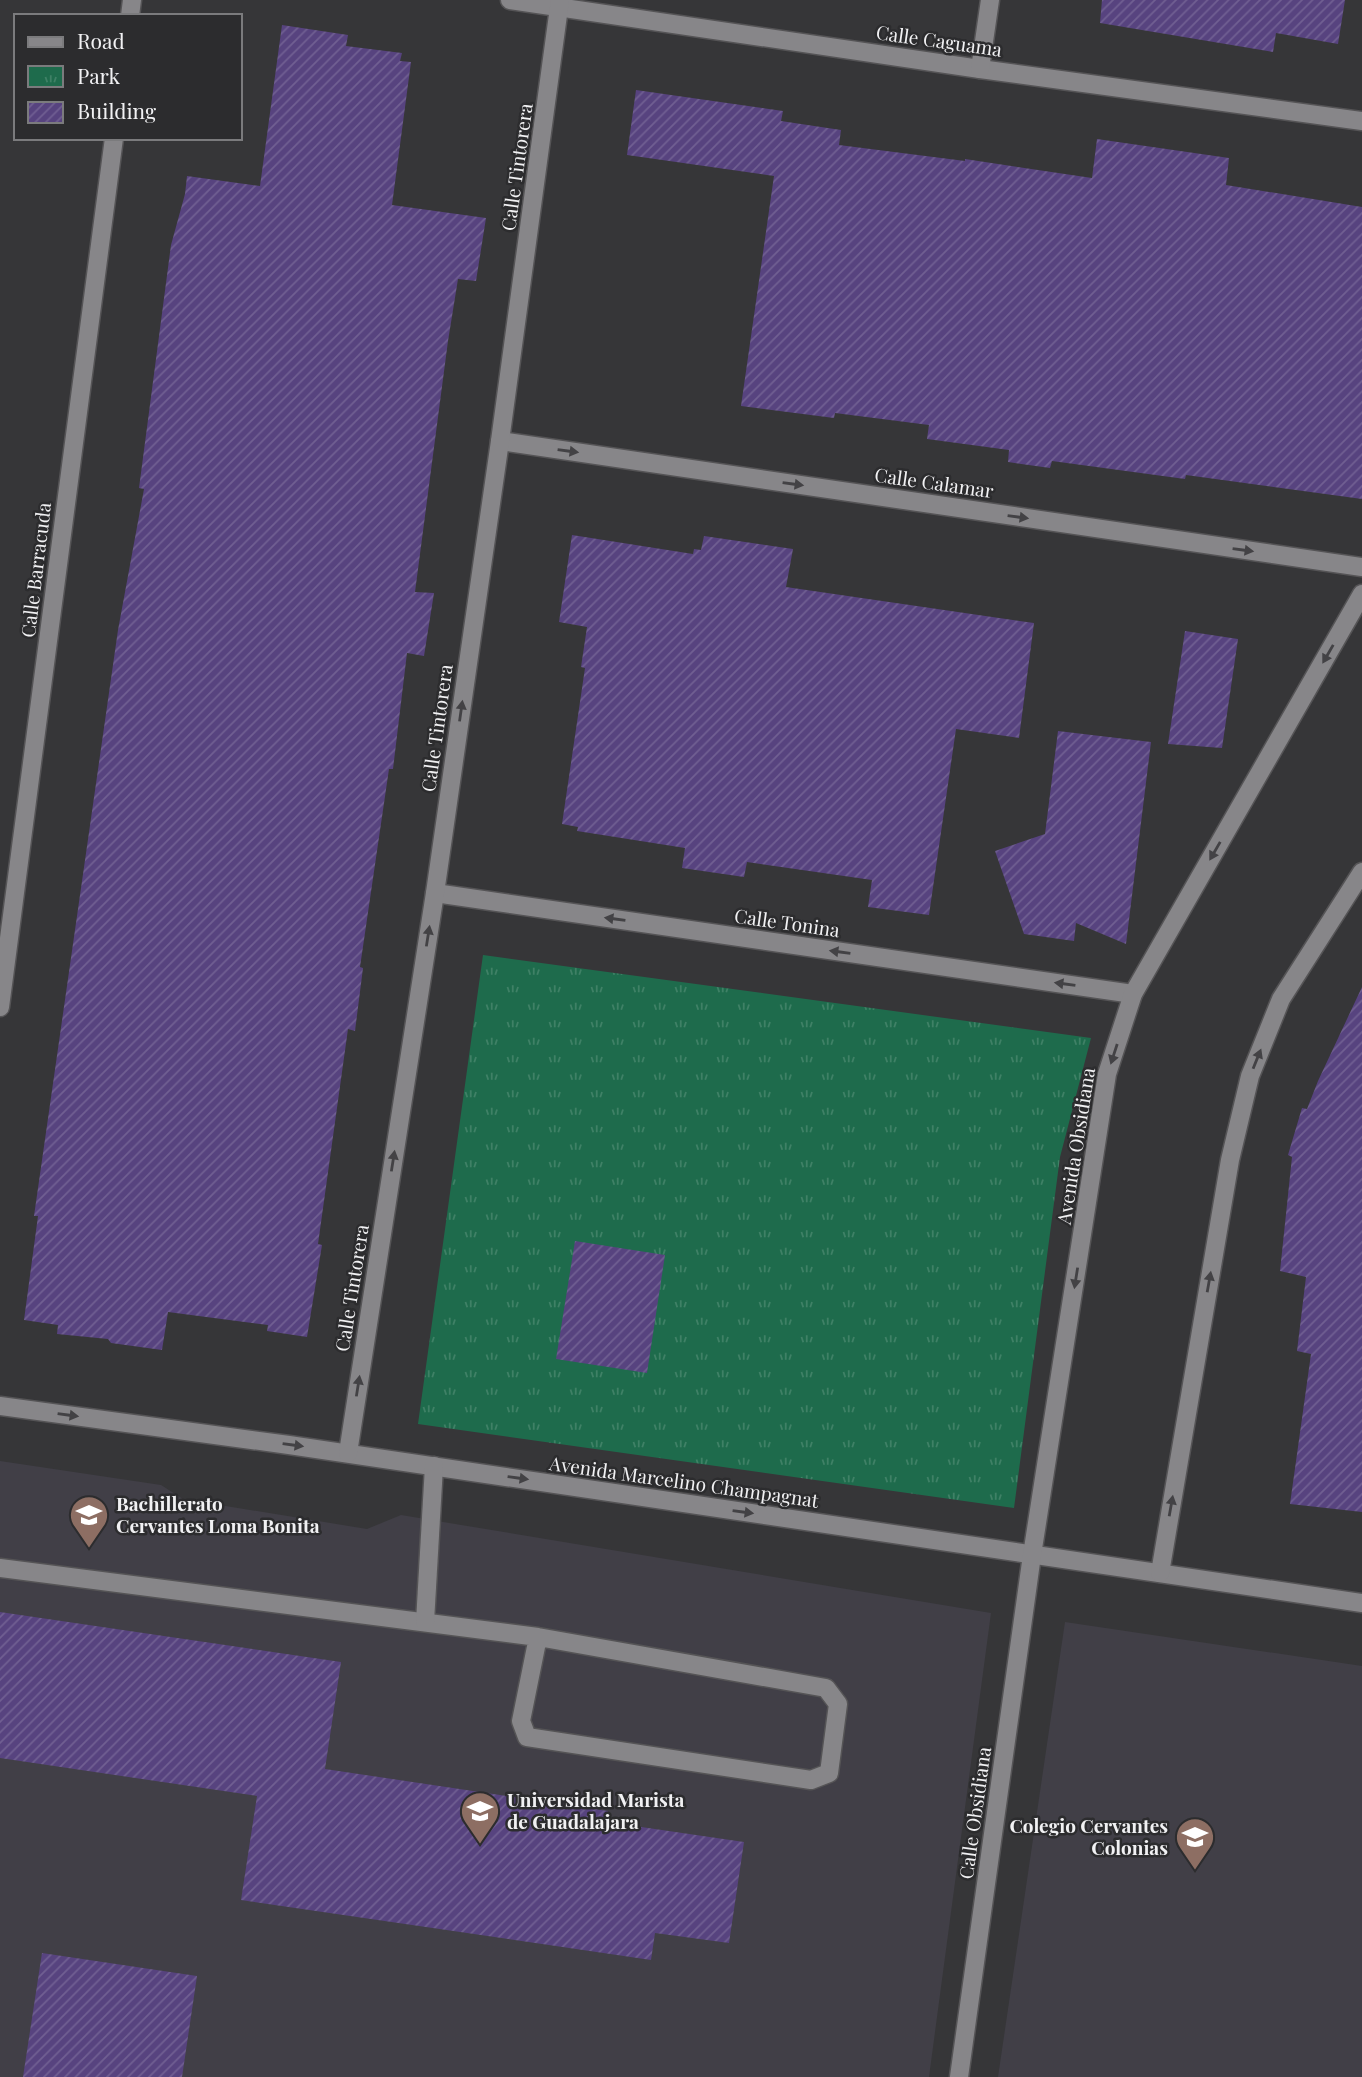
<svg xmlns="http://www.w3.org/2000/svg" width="1362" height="2077" font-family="'Playfair Display',serif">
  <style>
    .built { fill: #413f47 }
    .park { fill: url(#park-tufts) }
    .building { fill: url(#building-hatch) }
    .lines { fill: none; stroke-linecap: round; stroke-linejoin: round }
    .minor-casing { stroke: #555456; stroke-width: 21 }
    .minor { stroke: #878689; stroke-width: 18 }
    .oneway { fill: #434245 }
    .labels { text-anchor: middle; stroke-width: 5; stroke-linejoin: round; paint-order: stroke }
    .street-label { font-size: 19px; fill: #f1f1f3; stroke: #2c2c2e }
    .poi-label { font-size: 19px; font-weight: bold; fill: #f1f1f3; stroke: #2c2c2e; text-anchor: start }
  </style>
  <defs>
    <pattern id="park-tufts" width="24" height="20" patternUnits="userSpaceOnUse" patternTransform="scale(1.75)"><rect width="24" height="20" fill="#1e6b4c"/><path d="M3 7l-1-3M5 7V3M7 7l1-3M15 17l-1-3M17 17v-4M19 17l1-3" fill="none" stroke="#3f8166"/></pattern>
    <pattern id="building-hatch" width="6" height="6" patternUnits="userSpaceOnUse" patternTransform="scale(1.75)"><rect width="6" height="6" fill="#57437f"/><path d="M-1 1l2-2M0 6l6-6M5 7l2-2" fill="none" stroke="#705f92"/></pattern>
  </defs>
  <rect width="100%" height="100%" fill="#363638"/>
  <!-- built -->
  <g class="built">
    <path d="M 0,1461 L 161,1485 L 183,1499 L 367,1529 L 401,1515 L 991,1613 L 929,2077 L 0,2077 Z"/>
    <path d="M 1065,1622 L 1362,1666 L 1362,2077 L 998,2077 Z"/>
  </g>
  <!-- park -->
  <path class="park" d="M 483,955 L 1091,1038 L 1060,1157 L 1014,1508 L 418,1424 Z"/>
  <!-- building -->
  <g class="building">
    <path d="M 1102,0 L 1345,0 L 1338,44 L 1276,33 L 1273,52 L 1100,23 Z"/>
    <path d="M 282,25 L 348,35 L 346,46 L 402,53 L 400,61 L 411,62 L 392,205 L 486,218 L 476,281 L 458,279 L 448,341 L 415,592 L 434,593 L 424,656 L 407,653 L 393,769 L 389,769 L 360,967 L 363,968 L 355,1031 L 348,1029 L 318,1244 L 322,1245 L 307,1337 L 267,1331 L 268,1325 L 168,1312 L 162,1350 L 111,1343 L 108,1339 L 57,1334 L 58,1325 L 24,1320 L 38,1216 L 34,1216 L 118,630 L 144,489 L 139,488 L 171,245 L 185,194 L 187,176 L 260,186 Z"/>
    <path d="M 636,90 L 783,111 L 781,121 L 841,130 L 839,145 L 965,161 L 965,159 L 1092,178 L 1097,139 L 1229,158 L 1226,185 L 1362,207 L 1362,499 L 1186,475 L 1185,479 L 1052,461 L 1050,468 L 1008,462 L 1009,450 L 927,439 L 929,425 L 835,413 L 834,418 L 741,406 L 774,176 L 627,155 Z"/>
    <path d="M 572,535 L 693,554 L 694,549 L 701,550 L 704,536 L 793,549 L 786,587 L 1034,623 L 1019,738 L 956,729 L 929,915 L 868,907 L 872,880 L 747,862 L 744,877 L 682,868 L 685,848 L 577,831 L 578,827 L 562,824 L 585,668 L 581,667 L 587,627 L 559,622 Z"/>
    <path d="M 1185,631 L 1238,639 L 1222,748 L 1168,744 Z"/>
    <path d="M 1058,731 L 1151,742 L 1126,944 L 1076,923 L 1074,941 L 1024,934 L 995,851 L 1045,834 Z"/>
    <path d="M 1362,987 L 1362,1512 L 1290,1504 L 1311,1354 L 1297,1351 L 1306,1277 L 1280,1271 L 1292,1157 L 1288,1155 L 1302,1108 L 1307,1109 L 1318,1081 Z"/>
    <path d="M 575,1241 L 665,1255 L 647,1373 L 556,1359 Z"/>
    <path d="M 0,1612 L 341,1662 L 325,1769 L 608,1811 L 607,1822 L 744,1842 L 729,1943 L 655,1933 L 651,1960 L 241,1900 L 257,1796 L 0,1758 Z"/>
    <path d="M 42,1953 L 197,1976 L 182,2077 L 23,2077 Z"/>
  </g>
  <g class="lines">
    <!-- minor casing -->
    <g class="minor-casing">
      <g id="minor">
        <path d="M 510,0 L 980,69 L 1362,121"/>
        <path d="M 130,16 L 132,0"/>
        <path d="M 980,69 L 990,0"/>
        <path d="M 500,441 L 1362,567"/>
        <path d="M 435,893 L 1133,994"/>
        <path d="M 0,1007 L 114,138"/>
        <path d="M 0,1406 L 289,1445 L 1362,1603"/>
        <path d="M 348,1453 L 435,893 L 500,441 L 560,0"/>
        <path d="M 0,1568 L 538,1637 L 826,1688 L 838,1704 L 829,1773 L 811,1780 L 527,1737 L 521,1721 L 538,1637"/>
        <path d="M 1160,1573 L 1230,1160 L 1250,1076 L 1281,999 L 1362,872"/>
        <path d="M 425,1622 L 434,1466"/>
        <path d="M 959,2077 L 1032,1555 L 1107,1074 L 1133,994 L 1362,594"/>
      </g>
    </g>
    <!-- minor -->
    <use href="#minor" class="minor"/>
  </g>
  <!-- one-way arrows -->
  <defs><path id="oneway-solid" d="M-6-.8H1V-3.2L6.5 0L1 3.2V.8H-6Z" transform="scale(1.75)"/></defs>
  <g class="oneway">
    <use href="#oneway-solid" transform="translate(568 451) rotate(8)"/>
    <use href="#oneway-solid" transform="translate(793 484) rotate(8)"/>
    <use href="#oneway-solid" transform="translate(1018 517) rotate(8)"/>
    <use href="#oneway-solid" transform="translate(1243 550) rotate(8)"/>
    <use href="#oneway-solid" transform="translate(1328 654) rotate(120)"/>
    <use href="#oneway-solid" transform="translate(461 711) rotate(-82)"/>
    <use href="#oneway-solid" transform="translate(1215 851) rotate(120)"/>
    <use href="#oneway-solid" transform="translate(615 919) rotate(-172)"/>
    <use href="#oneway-solid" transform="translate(428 936) rotate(-81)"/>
    <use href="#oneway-solid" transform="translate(840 952) rotate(-172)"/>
    <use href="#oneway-solid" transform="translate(1065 984) rotate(-172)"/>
    <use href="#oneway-solid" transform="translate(1114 1054) rotate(108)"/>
    <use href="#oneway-solid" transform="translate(1257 1059) rotate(-68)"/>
    <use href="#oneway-solid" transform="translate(393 1161) rotate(-81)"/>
    <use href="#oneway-solid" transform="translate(1076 1278) rotate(99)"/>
    <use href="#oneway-solid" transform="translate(1209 1282) rotate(-80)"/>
    <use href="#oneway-solid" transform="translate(358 1386) rotate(-81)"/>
    <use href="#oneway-solid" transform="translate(68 1415) rotate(8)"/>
    <use href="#oneway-solid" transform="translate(293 1445) rotate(8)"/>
    <use href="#oneway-solid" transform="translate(518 1478) rotate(8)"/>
    <use href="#oneway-solid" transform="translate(1171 1506) rotate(-80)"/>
    <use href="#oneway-solid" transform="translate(743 1512) rotate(8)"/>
  </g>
  <!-- icons -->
  <defs>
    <g id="university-pin" transform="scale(2.0125)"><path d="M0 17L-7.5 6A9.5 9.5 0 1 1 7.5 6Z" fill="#8d6e63" stroke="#2c2c2e"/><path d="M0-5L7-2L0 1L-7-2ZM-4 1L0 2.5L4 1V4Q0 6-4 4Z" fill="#fff"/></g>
    <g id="school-pin" transform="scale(2.0125)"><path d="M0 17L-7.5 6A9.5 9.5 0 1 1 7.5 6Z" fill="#8d6e63" stroke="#2c2c2e"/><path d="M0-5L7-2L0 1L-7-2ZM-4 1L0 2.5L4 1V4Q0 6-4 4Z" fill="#fff"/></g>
  </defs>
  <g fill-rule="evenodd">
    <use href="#university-pin" x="89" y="1515"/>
    <use href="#university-pin" x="480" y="1811"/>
    <use href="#school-pin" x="1195" y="1837"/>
  </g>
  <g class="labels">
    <!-- street labels -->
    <g class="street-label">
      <text transform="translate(939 41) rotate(8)" y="7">Calle Caguama</text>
      <text transform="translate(517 167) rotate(-82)" y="7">Calle Tintorera</text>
      <text transform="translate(934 483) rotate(8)" y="7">Calle Calamar</text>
      <text transform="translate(36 570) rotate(-83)" y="7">Calle Barracuda</text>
      <text transform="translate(437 728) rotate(-82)" y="7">Calle Tintorera</text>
      <text transform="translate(787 923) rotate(8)" y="7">Calle Tonina</text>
      <text transform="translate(1076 1146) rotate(-81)" y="7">Avenida Obsidiana</text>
      <text transform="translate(352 1288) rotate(-81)" y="7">Calle Tintorera</text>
      <text transform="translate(684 1482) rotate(8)" y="7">Avenida Marcelino Champagnat</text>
      <text transform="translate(975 1813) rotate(-82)" y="7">Calle Obsidiana</text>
    </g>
    <!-- poi labels -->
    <g class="poi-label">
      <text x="116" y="1511">Bachillerato<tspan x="116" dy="22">Cervantes Loma Bonita</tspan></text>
      <text x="507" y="1807">Universidad Marista<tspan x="507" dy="22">de Guadalajara</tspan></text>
      <text x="1168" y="1833" text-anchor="end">Colegio Cervantes<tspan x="1168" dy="22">Colonias</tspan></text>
    </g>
  </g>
  <!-- legend -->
  <rect x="14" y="14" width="228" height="126" fill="#2c2c2e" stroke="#7b7b7d" stroke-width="2"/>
  <rect x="28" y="37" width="35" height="10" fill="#878689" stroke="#7b7b7d" stroke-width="2"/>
  <text x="77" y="49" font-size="21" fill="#f1f1f3">Road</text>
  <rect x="28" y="66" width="35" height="21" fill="url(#park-tufts)" stroke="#7b7b7d" stroke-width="2"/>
  <text x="77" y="84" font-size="21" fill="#f1f1f3">Park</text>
  <rect x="28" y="102" width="35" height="21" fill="url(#building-hatch)" stroke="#7b7b7d" stroke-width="2"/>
  <text x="77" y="119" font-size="21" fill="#f1f1f3">Building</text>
</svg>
